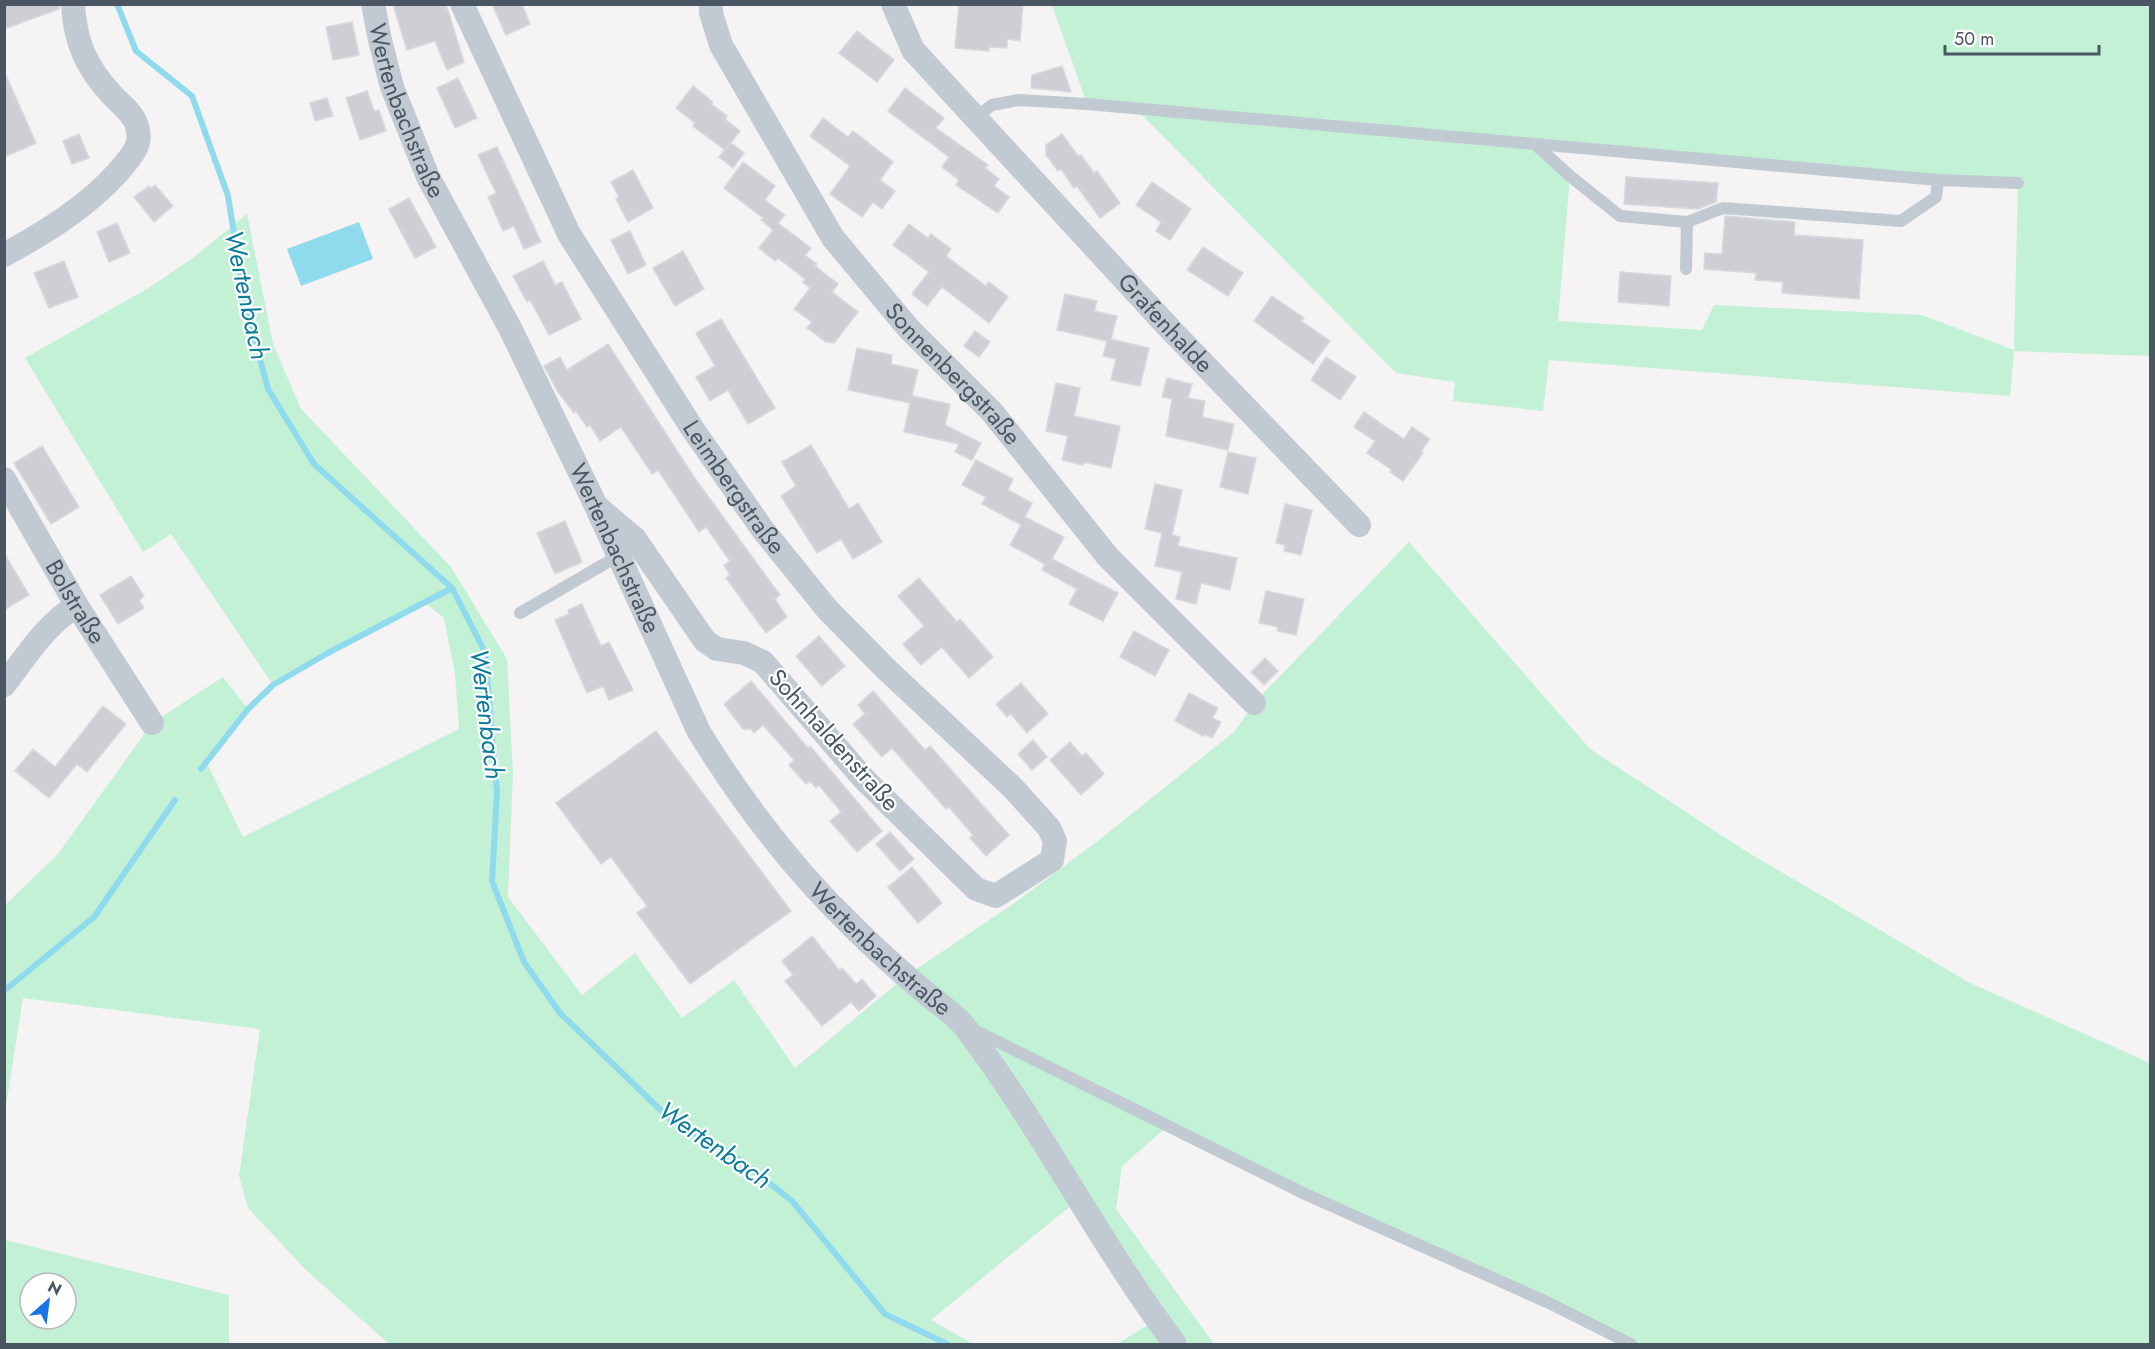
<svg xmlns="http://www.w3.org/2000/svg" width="2155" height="1349" font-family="Jost,sans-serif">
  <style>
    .green { fill: #c3f1d5; fill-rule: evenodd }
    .water { fill: #90daee }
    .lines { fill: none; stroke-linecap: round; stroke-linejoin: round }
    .stream { stroke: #90daee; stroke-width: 6 }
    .building { fill: #cdcfd5; stroke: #d7d9de; stroke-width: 1.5 }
    .service { stroke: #c1cad2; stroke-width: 12 }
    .minor { stroke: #c1cad2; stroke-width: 24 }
    .labels { text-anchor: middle; stroke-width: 4.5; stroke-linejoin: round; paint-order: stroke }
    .street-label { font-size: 24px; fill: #4a5661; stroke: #fff }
    .water-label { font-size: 26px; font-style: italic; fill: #0c7c9b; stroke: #fff }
  </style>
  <rect width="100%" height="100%" fill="#f5f3f3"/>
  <!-- green -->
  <g class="green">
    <path d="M 1052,5 L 2150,5 L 2150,356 L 2014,351 L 2010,396 L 1549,360 L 1543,411 L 1453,401 L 1455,382 L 1396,373 L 1136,109 L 1087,104 ZM 1537,145 L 2018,184 L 2014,350 L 1922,315 L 1714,305 L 1702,330 L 1558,321 L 1570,176 Z"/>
    <path d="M 247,214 L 273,344 L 301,409 L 451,567 L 507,659 L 513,772 L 508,897 L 582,995 L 635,953 L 682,1018 L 734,980 L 795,1068 L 906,976 L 1013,904 L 1099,840 L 1235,731 L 1254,703 L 1409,542 L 1590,749 L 1744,850 L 1970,983 L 2150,1063 L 2150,1344 L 1631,1344 L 1168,1126 L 1122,1166 L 1116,1209 L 1214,1344 L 1117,1344 L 1156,1320 L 1079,1199 L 931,1320 L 973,1344 L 389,1344 L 306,1270 L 248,1208 L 239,1176 L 260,1029 L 23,998 L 5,1112 L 5,905 L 58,854 L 152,723 L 223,677 L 248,709 L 206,761 L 243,837 L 459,729 L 455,674 L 444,618 L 424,602 L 326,654 L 273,685 L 171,534 L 143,552 L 25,358 L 152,286 L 198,254 Z"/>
    <path d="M 5,1240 L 229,1295 L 229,1344 L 5,1344 ZM 30,1283 L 66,1283 L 66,1319 L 30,1319 Z"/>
  </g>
  <!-- water -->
  <path class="water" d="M 359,222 L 373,259 L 301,286 L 287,249 Z"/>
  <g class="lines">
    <!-- stream -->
    <g class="stream">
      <path d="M 117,4 L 136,51 L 192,96 L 228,196 L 245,303 L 268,389 L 314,464 L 452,588 L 485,652 L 497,792 L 492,881 L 524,962 L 560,1013 L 672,1121 L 736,1157 L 792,1201 L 885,1314 L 947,1344"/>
      <path d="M 201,769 L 248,709 L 273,685 L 326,654 L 452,588"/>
      <path d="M 4,991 L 94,917 L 175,800"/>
    </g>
  </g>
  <!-- building -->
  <g class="building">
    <path d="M 4,4 L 59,4 L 59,9 L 4,29 Z"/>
    <path d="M 393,4 L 446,4 L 464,62 L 447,70 L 435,41 L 407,50 Z"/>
    <path d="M 492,4 L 522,4 L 530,24 L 506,35 Z"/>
    <path d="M 959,4 L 1023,4 L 1020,41 L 1007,39 L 1007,48 L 990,47 L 989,51 L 955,48 Z"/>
    <path d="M 352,22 L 359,55 L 333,60 L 326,27 Z"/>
    <path d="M 857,31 L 894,60 L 877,82 L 839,53 Z"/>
    <path d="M 1062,66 L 1071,92 L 1031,88 L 1032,75 Z"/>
    <path d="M 4,71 L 36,143 L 4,157 Z"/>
    <path d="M 458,78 L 477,118 L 455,128 L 437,88 Z"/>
    <path d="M 693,86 L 713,102 L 711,104 L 727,116 L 725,119 L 740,131 L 725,150 L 693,126 L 695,123 L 676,108 Z"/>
    <path d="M 905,88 L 944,118 L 936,128 L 988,165 L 985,168 L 999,179 L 994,186 L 1009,197 L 998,213 L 956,185 L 959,180 L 942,167 L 949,157 L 888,111 Z"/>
    <path d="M 367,91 L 374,111 L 379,110 L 386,131 L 360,140 L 346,98 Z"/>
    <path d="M 327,98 L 333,116 L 315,121 L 310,103 Z"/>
    <path d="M 823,118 L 848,137 L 853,131 L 893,162 L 880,180 L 895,191 L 882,209 L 873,202 L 862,217 L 830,194 L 850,166 L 810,136 Z"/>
    <path d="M 79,134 L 89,158 L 72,164 L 63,141 Z"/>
    <path d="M 1062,134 L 1078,156 L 1081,155 L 1094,173 L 1097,171 L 1120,203 L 1100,218 L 1077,186 L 1074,188 L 1061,169 L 1058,171 L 1046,155 L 1046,145 Z"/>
    <path d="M 731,143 L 744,153 L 733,168 L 719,157 Z"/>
    <path d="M 497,147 L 541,242 L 524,249 L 514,226 L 503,231 L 488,197 L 496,193 L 478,155 Z"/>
    <path d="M 743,162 L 775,186 L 765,200 L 785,215 L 778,223 L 811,248 L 805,255 L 817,264 L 815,266 L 838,284 L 832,292 L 858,312 L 834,343 L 826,342 L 807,328 L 812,322 L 794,309 L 810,288 L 803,282 L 805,279 L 778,258 L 775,261 L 759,248 L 773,230 L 761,220 L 763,218 L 724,188 Z"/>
    <path d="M 633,170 L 653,208 L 628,222 L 616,199 L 619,197 L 611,182 Z"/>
    <path d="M 1626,177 L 1718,183 L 1716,202 L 1698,209 L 1624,204 Z"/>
    <path d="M 1152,182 L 1191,209 L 1170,240 L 1156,231 L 1161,222 L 1136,205 Z"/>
    <path d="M 155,185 L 173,206 L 154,222 L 134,197 L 149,186 L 151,188 Z"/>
    <path d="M 409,198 L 436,247 L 415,258 L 389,209 Z"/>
    <path d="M 1725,216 L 1795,222 L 1794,235 L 1863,240 L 1859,299 L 1782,293 L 1783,282 L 1755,280 L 1756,273 L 1704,269 L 1705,253 L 1722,254 Z"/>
    <path d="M 117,223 L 130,253 L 109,262 L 97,232 Z"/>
    <path d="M 909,224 L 928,238 L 931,234 L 951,249 L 946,256 L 986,286 L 989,282 L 1008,297 L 989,323 L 942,287 L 927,306 L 912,294 L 929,272 L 893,245 Z"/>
    <path d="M 630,231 L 646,265 L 628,274 L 611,240 Z"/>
    <path d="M 1203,247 L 1243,273 L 1228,296 L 1187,270 Z"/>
    <path d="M 683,251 L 704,289 L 675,306 L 653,268 Z"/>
    <path d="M 64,261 L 78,297 L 49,308 L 34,273 Z"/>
    <path d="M 543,261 L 555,285 L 562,282 L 581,319 L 549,335 L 530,300 L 527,302 L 513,276 Z"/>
    <path d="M 1620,272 L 1671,276 L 1669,306 L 1618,302 Z"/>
    <path d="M 1065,294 L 1097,301 L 1094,311 L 1117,316 L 1111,339 L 1149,348 L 1140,386 L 1111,380 L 1116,359 L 1103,356 L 1107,341 L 1057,330 Z"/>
    <path d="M 1272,296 L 1304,318 L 1301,321 L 1330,341 L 1313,364 L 1254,321 Z"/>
    <path d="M 721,319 L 775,408 L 748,424 L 728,390 L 710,401 L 696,377 L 715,366 L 696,333 Z"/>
    <path d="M 975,331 L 990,342 L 979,357 L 964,346 Z"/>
    <path d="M 608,344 L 694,477 L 780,595 L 775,599 L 787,617 L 766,633 L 726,578 L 730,575 L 724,565 L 730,561 L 706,527 L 699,532 L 658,470 L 652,474 L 621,427 L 600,441 L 590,425 L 587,427 L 576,411 L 574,413 L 558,392 L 544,366 L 560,357 L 567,370 Z"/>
    <path d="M 857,348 L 892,355 L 891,364 L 918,370 L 912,396 L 950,404 L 945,425 L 981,443 L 972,460 L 955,452 L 959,444 L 904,432 L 910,403 L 848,390 Z"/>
    <path d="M 1326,357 L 1356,377 L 1340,400 L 1311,380 Z"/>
    <path d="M 1167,378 L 1192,384 L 1188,398 L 1205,401 L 1202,417 L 1234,424 L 1228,450 L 1166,436 L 1172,399 L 1162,397 Z"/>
    <path d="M 1056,383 L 1080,388 L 1074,416 L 1120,426 L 1111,468 L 1084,462 L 1083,465 L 1062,460 L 1068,436 L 1046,431 Z"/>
    <path d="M 1364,412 L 1404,439 L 1412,427 L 1430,439 L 1421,451 L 1423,453 L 1403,481 L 1390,472 L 1392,470 L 1367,453 L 1375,441 L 1354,427 Z"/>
    <path d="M 811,445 L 849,509 L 858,503 L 882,542 L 853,559 L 841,539 L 817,553 L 781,496 L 796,486 L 782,462 Z"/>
    <path d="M 42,446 L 79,507 L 51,524 L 14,463 Z"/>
    <path d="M 1228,452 L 1256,458 L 1248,494 L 1220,487 Z"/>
    <path d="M 976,460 L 1013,479 L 1008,490 L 1032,503 L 1025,517 L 1064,537 L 1052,559 L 1118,593 L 1103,621 L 1069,604 L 1077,589 L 1042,570 L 1045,564 L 1010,545 L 1021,525 L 982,504 L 986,497 L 962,485 Z"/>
    <path d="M 1155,484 L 1182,490 L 1172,535 L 1180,537 L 1178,546 L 1237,558 L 1230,590 L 1201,583 L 1196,604 L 1176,599 L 1182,572 L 1155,566 L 1162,533 L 1145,529 Z"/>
    <path d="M 1285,504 L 1312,510 L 1301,555 L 1284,551 L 1285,545 L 1276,543 Z"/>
    <path d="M 565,521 L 582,562 L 555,574 L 537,533 Z"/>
    <path d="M 4,553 L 29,595 L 4,610 Z"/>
    <path d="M 131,576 L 144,596 L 139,600 L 144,608 L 118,624 L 100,595 Z"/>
    <path d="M 919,578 L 957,622 L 960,619 L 993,657 L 969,678 L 942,647 L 921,665 L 903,644 L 924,626 L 898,596 Z"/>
    <path d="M 1266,591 L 1304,599 L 1296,635 L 1277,631 L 1278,627 L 1259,623 Z"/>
    <path d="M 582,604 L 601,646 L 609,642 L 633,690 L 609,700 L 603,686 L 587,693 L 555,620 L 569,614 L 568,610 Z"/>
    <path d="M 1134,631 L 1169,650 L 1155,676 L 1120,657 Z"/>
    <path d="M 819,636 L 845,666 L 822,686 L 796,656 Z"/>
    <path d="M 1265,658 L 1278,671 L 1264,685 L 1251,672 Z"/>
    <path d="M 751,681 L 808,748 L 810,746 L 882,831 L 857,852 L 830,821 L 841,812 L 819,785 L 816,788 L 810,781 L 806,784 L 789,765 L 794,760 L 763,725 L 754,733 L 751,729 L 743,729 L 724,704 Z"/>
    <path d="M 1021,683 L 1048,714 L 1027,733 L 1011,714 L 1007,717 L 996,704 Z"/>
    <path d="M 873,691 L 925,750 L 930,746 L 1009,835 L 986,856 L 970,838 L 973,835 L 949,807 L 946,809 L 892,748 L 882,757 L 853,724 L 865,714 L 858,705 Z"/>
    <path d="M 1189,693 L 1218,708 L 1212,718 L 1221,722 L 1212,738 L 1204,734 L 1203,736 L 1175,721 Z"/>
    <path d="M 103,706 L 126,724 L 87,772 L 77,764 L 49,798 L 15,771 L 33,749 L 55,767 Z"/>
    <path d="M 656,731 L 791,911 L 690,984 L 637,913 L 647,906 L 611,857 L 601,864 L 556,803 Z"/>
    <path d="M 1033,740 L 1047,757 L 1032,770 L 1018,754 Z"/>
    <path d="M 1070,742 L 1082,756 L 1086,753 L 1104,774 L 1081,795 L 1050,760 Z"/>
    <path d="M 890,832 L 914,859 L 900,871 L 876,844 Z"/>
    <path d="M 912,867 L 942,903 L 918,923 L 888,887 Z"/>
    <path d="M 812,936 L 839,970 L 842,968 L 856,984 L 862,979 L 876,996 L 859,1011 L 851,1002 L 822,1026 L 785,981 L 793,975 L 782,961 Z"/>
  </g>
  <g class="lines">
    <!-- service -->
    <g class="service">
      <path d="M 975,118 L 992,105 L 1019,100 L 1087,104 L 1938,180 L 2018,183"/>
      <path d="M 1536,145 L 1570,176 L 1620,216 L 1687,222 L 1686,269"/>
      <path d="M 1687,222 L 1723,208 L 1901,221 L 1936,197 L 1938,180"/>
      <path d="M 520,613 L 618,556"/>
      <path d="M 972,1029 L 1305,1194 L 1549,1303 L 1631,1344"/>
    </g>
    <!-- minor -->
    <g class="minor">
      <path id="s1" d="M 373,4 L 380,40 L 392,87 L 428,177 L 510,328 L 596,506 L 699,732 C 742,802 794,870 853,927 C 877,951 902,973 927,994 C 939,1004 955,1014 965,1027 C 1042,1128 1099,1243 1175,1344"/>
      <path id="s2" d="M 462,4 L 569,234 L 692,428 L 763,530 L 827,609 L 886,669 L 1013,788 L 1049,828 L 1055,841 L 1052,860 L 996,896 L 976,889 L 864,779 L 763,662 L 744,653 L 717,649 L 705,641 L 635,539 L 596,506"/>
      <path id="s3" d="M 711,4 L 711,13 L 721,45 L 833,238 L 909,329 L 992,412 L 1108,557 L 1254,703"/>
      <path id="s4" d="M 893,4 L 913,50 L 1171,330 L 1359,525"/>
      <path d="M 4,255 C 46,232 87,207 119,171 C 125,163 134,155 137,145 C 140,139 138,129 136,123 C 131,111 120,104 112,95 C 86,67 75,42 73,4"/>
      <path id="s5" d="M 4,479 L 77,606 L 152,723"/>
      <path d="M 4,685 C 26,657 46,623 77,606"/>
    </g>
  </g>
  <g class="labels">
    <!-- street labels -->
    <g class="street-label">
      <text dy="8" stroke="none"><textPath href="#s1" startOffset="112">Wertenbachstraße</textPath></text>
      <text dy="8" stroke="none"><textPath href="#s4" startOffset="422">Grafenhalde</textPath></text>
      <text dy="8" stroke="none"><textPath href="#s3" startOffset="447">Sonnenbergstraße</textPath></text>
      <text dy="8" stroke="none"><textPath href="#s2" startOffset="556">Leimbergstraße</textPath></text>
      <text dy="8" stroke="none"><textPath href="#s1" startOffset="598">Wertenbachstraße</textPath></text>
      <text dy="8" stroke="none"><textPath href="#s5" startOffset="142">Bolstraße</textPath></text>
      <text transform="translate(834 740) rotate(48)" y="8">Sohnhaldenstraße</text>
      <text dy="8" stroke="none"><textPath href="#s1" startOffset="1084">Wertenbachstraße</textPath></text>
    </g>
    <!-- water labels -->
    <g class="water-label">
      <text transform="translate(247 295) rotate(78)" y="9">Wertenbach</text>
      <text transform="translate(487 714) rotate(83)" y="9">Wertenbach</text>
      <text transform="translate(715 1145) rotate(35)" y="9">Wertenbach</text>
    </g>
  </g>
  <!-- border -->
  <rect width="2155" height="1349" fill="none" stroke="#4a5661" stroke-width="12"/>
  <!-- north arrow -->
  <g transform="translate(48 1301) rotate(28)"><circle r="28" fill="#ffffff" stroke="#b7bbc0" stroke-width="1.5"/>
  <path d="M0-4.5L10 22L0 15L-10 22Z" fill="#1a73e8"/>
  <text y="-9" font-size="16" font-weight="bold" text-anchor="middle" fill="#4a5661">N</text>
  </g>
  <!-- scale -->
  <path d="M1945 45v9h154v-9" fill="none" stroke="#4a5661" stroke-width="3"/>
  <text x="1954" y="45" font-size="18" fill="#4a5661" stroke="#ffffff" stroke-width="4.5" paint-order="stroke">50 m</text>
</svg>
